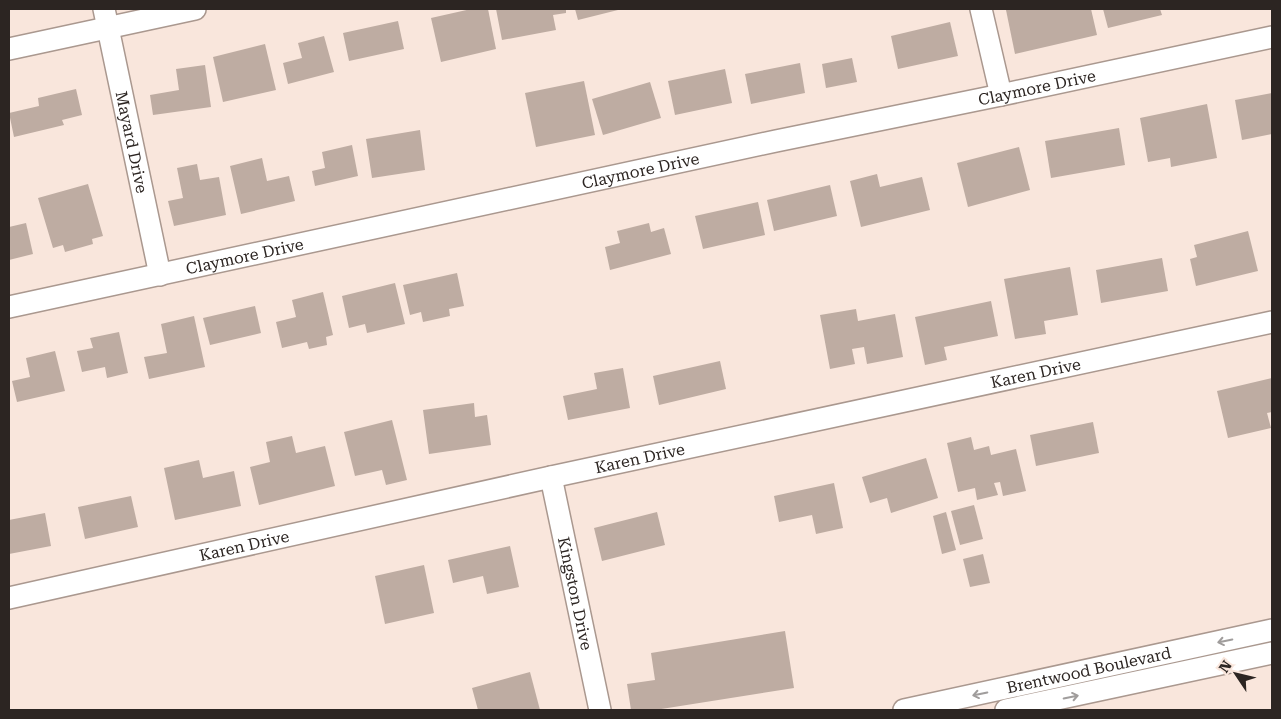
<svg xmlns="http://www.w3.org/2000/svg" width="1281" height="719" font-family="'Roboto Serif',serif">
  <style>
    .building { fill: #beaca2 }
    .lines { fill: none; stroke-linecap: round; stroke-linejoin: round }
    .minor-casing { stroke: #aa988f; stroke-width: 24 }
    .minor { stroke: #fff; stroke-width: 21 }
    .oneway { stroke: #a09d9c }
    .labels { text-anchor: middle; stroke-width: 4; stroke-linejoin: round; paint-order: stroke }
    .street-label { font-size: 16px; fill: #2c2522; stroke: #f9e6dc }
  </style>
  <rect width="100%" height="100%" fill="#f9e6dc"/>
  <!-- building -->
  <g class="building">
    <path d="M 471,9 L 488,9 L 496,49 L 441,62 L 431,18 Z"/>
    <path d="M 496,9 L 566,9 L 566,13 L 553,15 L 556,30 L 502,40 Z"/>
    <path d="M 575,9 L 622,9 L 578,20 Z"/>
    <path d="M 1010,9 L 1091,9 L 1097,35 L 1015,54 L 1006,10 Z"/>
    <path d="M 1103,9 L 1160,9 L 1162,15 L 1108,28 Z"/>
    <path d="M 398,21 L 404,49 L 349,61 L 343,33 Z"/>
    <path d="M 950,22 L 958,56 L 898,69 L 891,36 Z"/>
    <path d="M 324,36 L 334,72 L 288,84 L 283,63 L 302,58 L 298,43 Z"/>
    <path d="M 265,44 L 276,90 L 223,102 L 213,57 Z"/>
    <path d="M 852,58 L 857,82 L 826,88 L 822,64 Z"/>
    <path d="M 800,63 L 805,93 L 751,104 L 745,74 Z"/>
    <path d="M 205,65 L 211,107 L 153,115 L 150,95 L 179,90 L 176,69 Z"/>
    <path d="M 725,69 L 732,103 L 675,115 L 668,81 Z"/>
    <path d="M 584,81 L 595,135 L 536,147 L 525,93 Z"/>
    <path d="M 650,82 L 661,118 L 603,135 L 592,99 Z"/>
    <path d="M 76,89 L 82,115 L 62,120 L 64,125 L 14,137 L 9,113 L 39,106 L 38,98 Z"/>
    <path d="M 1272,93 L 1272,134 L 1242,140 L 1235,100 Z"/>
    <path d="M 1207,104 L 1217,158 L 1171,167 L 1170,158 L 1148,162 L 1140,118 Z"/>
    <path d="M 1119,128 L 1125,165 L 1051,178 L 1045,141 Z"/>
    <path d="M 420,130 L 425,170 L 372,178 L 366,139 Z"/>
    <path d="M 352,145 L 358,176 L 315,186 L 312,171 L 325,168 L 322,152 Z"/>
    <path d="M 1019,147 L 1030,190 L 968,207 L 957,163 Z"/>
    <path d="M 262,158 L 267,181 L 289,176 L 295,201 L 241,214 L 230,166 Z"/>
    <path d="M 197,164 L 200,180 L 219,177 L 226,215 L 174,226 L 168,201 L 183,198 L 177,168 Z"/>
    <path d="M 877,174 L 880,187 L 922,177 L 930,210 L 861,227 L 850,181 Z"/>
    <path d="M 88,184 L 103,236 L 92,239 L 93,244 L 65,252 L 63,245 L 53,248 L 38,198 Z"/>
    <path d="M 830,185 L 837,216 L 774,231 L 767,200 Z"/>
    <path d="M 758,202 L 765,235 L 703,249 L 695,216 Z"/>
    <path d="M 26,223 L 33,254 L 9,260 L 9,227 Z"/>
    <path d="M 649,223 L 651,232 L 664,228 L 671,254 L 610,270 L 605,247 L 620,243 L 617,231 Z"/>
    <path d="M 1248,231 L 1258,271 L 1196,286 L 1190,259 L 1197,257 L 1194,245 Z"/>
    <path d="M 1162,258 L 1168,291 L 1101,303 L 1096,270 Z"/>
    <path d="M 1070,267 L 1078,315 L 1044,321 L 1046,334 L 1015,339 L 1004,279 Z"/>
    <path d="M 457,273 L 464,306 L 449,309 L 450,316 L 423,322 L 421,312 L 410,315 L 403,285 Z"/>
    <path d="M 395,283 L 405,324 L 367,333 L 365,324 L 349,328 L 342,296 Z"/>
    <path d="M 323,292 L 333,335 L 326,337 L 327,345 L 309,349 L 307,342 L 282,348 L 276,322 L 296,317 L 292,300 Z"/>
    <path d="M 991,301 L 998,336 L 944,347 L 947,360 L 925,365 L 915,317 Z"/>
    <path d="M 255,306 L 261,333 L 210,345 L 203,318 Z"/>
    <path d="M 856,309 L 858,321 L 895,314 L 903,357 L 867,364 L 864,347 L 852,349 L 855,364 L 830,369 L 820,315 Z"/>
    <path d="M 194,316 L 205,367 L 149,379 L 144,357 L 167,353 L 161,324 Z"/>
    <path d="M 119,332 L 128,373 L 107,378 L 105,367 L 82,372 L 77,351 L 93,348 L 90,338 Z"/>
    <path d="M 55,351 L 65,391 L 17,402 L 12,381 L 30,377 L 26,358 Z"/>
    <path d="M 720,361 L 726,389 L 659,405 L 653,376 Z"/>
    <path d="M 623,368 L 630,408 L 568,420 L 563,396 L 597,389 L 594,373 Z"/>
    <path d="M 1272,378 L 1272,412 L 1267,413 L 1271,428 L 1228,438 L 1217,391 Z"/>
    <path d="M 474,403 L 475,417 L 487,415 L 491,445 L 429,454 L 423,410 Z"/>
    <path d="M 392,420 L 407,480 L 386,485 L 382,470 L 355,476 L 344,432 Z"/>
    <path d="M 1093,422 L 1099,453 L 1036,466 L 1030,435 Z"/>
    <path d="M 292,436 L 296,453 L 325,446 L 335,486 L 259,505 L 250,467 L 270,462 L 266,442 Z"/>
    <path d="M 971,437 L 974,450 L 989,446 L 991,455 L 1016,449 L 1026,491 L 1003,496 L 1000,482 L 994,483 L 998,495 L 977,500 L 975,488 L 958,492 L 947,443 Z"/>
    <path d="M 926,458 L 938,498 L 891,513 L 887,498 L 870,503 L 862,477 Z"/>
    <path d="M 199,460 L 203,478 L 234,471 L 241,506 L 175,520 L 164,468 Z"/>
    <path d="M 834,483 L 843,528 L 816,534 L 812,515 L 779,522 L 774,496 Z"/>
    <path d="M 131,496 L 138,527 L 85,539 L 78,507 Z"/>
    <path d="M 974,505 L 983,539 L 960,545 L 951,511 Z"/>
    <path d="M 657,512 L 665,545 L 602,561 L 594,528 Z"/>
    <path d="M 946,512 L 956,550 L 942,554 L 933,516 Z"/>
    <path d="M 45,513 L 51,546 L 9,554 L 9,520 Z"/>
    <path d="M 510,546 L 519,587 L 487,594 L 483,576 L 453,583 L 448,560 Z"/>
    <path d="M 983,554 L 990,583 L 970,587 L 963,559 Z"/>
    <path d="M 424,565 L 434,613 L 385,624 L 375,576 Z"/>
    <path d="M 785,631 L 794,688 L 655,710 L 631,710 L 627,684 L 655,680 L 651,653 Z"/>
    <path d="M 530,672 L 540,710 L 478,710 L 472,688 Z"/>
  </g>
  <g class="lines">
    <!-- minor casing -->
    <g class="minor-casing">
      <g id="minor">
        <path id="s1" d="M 104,9 L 160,275"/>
        <path d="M 981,9 L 1001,95"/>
        <path d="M 9,49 L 195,9"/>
        <path id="s2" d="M 9,307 L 776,141 L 1001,95 L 1272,37"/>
        <path id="s3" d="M 551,477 L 600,710"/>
        <path id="s4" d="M 9,598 L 551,477 L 1272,322"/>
        <path id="s5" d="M 904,710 L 1272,630"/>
        <path d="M 1006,710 L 1272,653"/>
      </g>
    </g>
    <!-- minor -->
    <use href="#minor" class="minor"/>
  </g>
  <!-- one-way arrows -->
  <defs><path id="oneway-shaft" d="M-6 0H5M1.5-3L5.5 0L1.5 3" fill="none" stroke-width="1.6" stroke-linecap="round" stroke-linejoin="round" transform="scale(1.25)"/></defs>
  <g class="oneway">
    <use href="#oneway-shaft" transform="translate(1225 641) rotate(168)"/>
    <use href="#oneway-shaft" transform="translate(980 694) rotate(168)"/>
    <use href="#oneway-shaft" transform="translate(1071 697) rotate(-12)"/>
  </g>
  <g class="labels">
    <!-- street labels -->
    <g class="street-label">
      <text dy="6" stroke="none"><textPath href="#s2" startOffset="1051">Claymore Drive</textPath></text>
      <text dy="6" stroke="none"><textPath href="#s1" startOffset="136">Mayard Drive</textPath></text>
      <text dy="6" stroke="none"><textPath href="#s2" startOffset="646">Claymore Drive</textPath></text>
      <text dy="6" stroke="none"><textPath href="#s2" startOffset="241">Claymore Drive</textPath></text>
      <text dy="6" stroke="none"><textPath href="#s4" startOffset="1051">Karen Drive</textPath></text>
      <text dy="6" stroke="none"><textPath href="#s4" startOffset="646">Karen Drive</textPath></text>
      <text dy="6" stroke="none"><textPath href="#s4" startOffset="241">Karen Drive</textPath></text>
      <text dy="6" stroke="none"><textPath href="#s3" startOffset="119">Kingston Drive</textPath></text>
      <text dy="6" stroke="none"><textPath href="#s5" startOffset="189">Brentwood Boulevard</textPath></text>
    </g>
  </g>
  <!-- border -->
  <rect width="1281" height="719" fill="none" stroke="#2c2522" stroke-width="20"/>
  <!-- north arrow -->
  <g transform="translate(1236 674) rotate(305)" stroke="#f9e6dc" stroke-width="4" paint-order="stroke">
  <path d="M0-4L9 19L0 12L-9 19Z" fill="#2c2522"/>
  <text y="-8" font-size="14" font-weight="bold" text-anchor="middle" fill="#2c2522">N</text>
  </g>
</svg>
